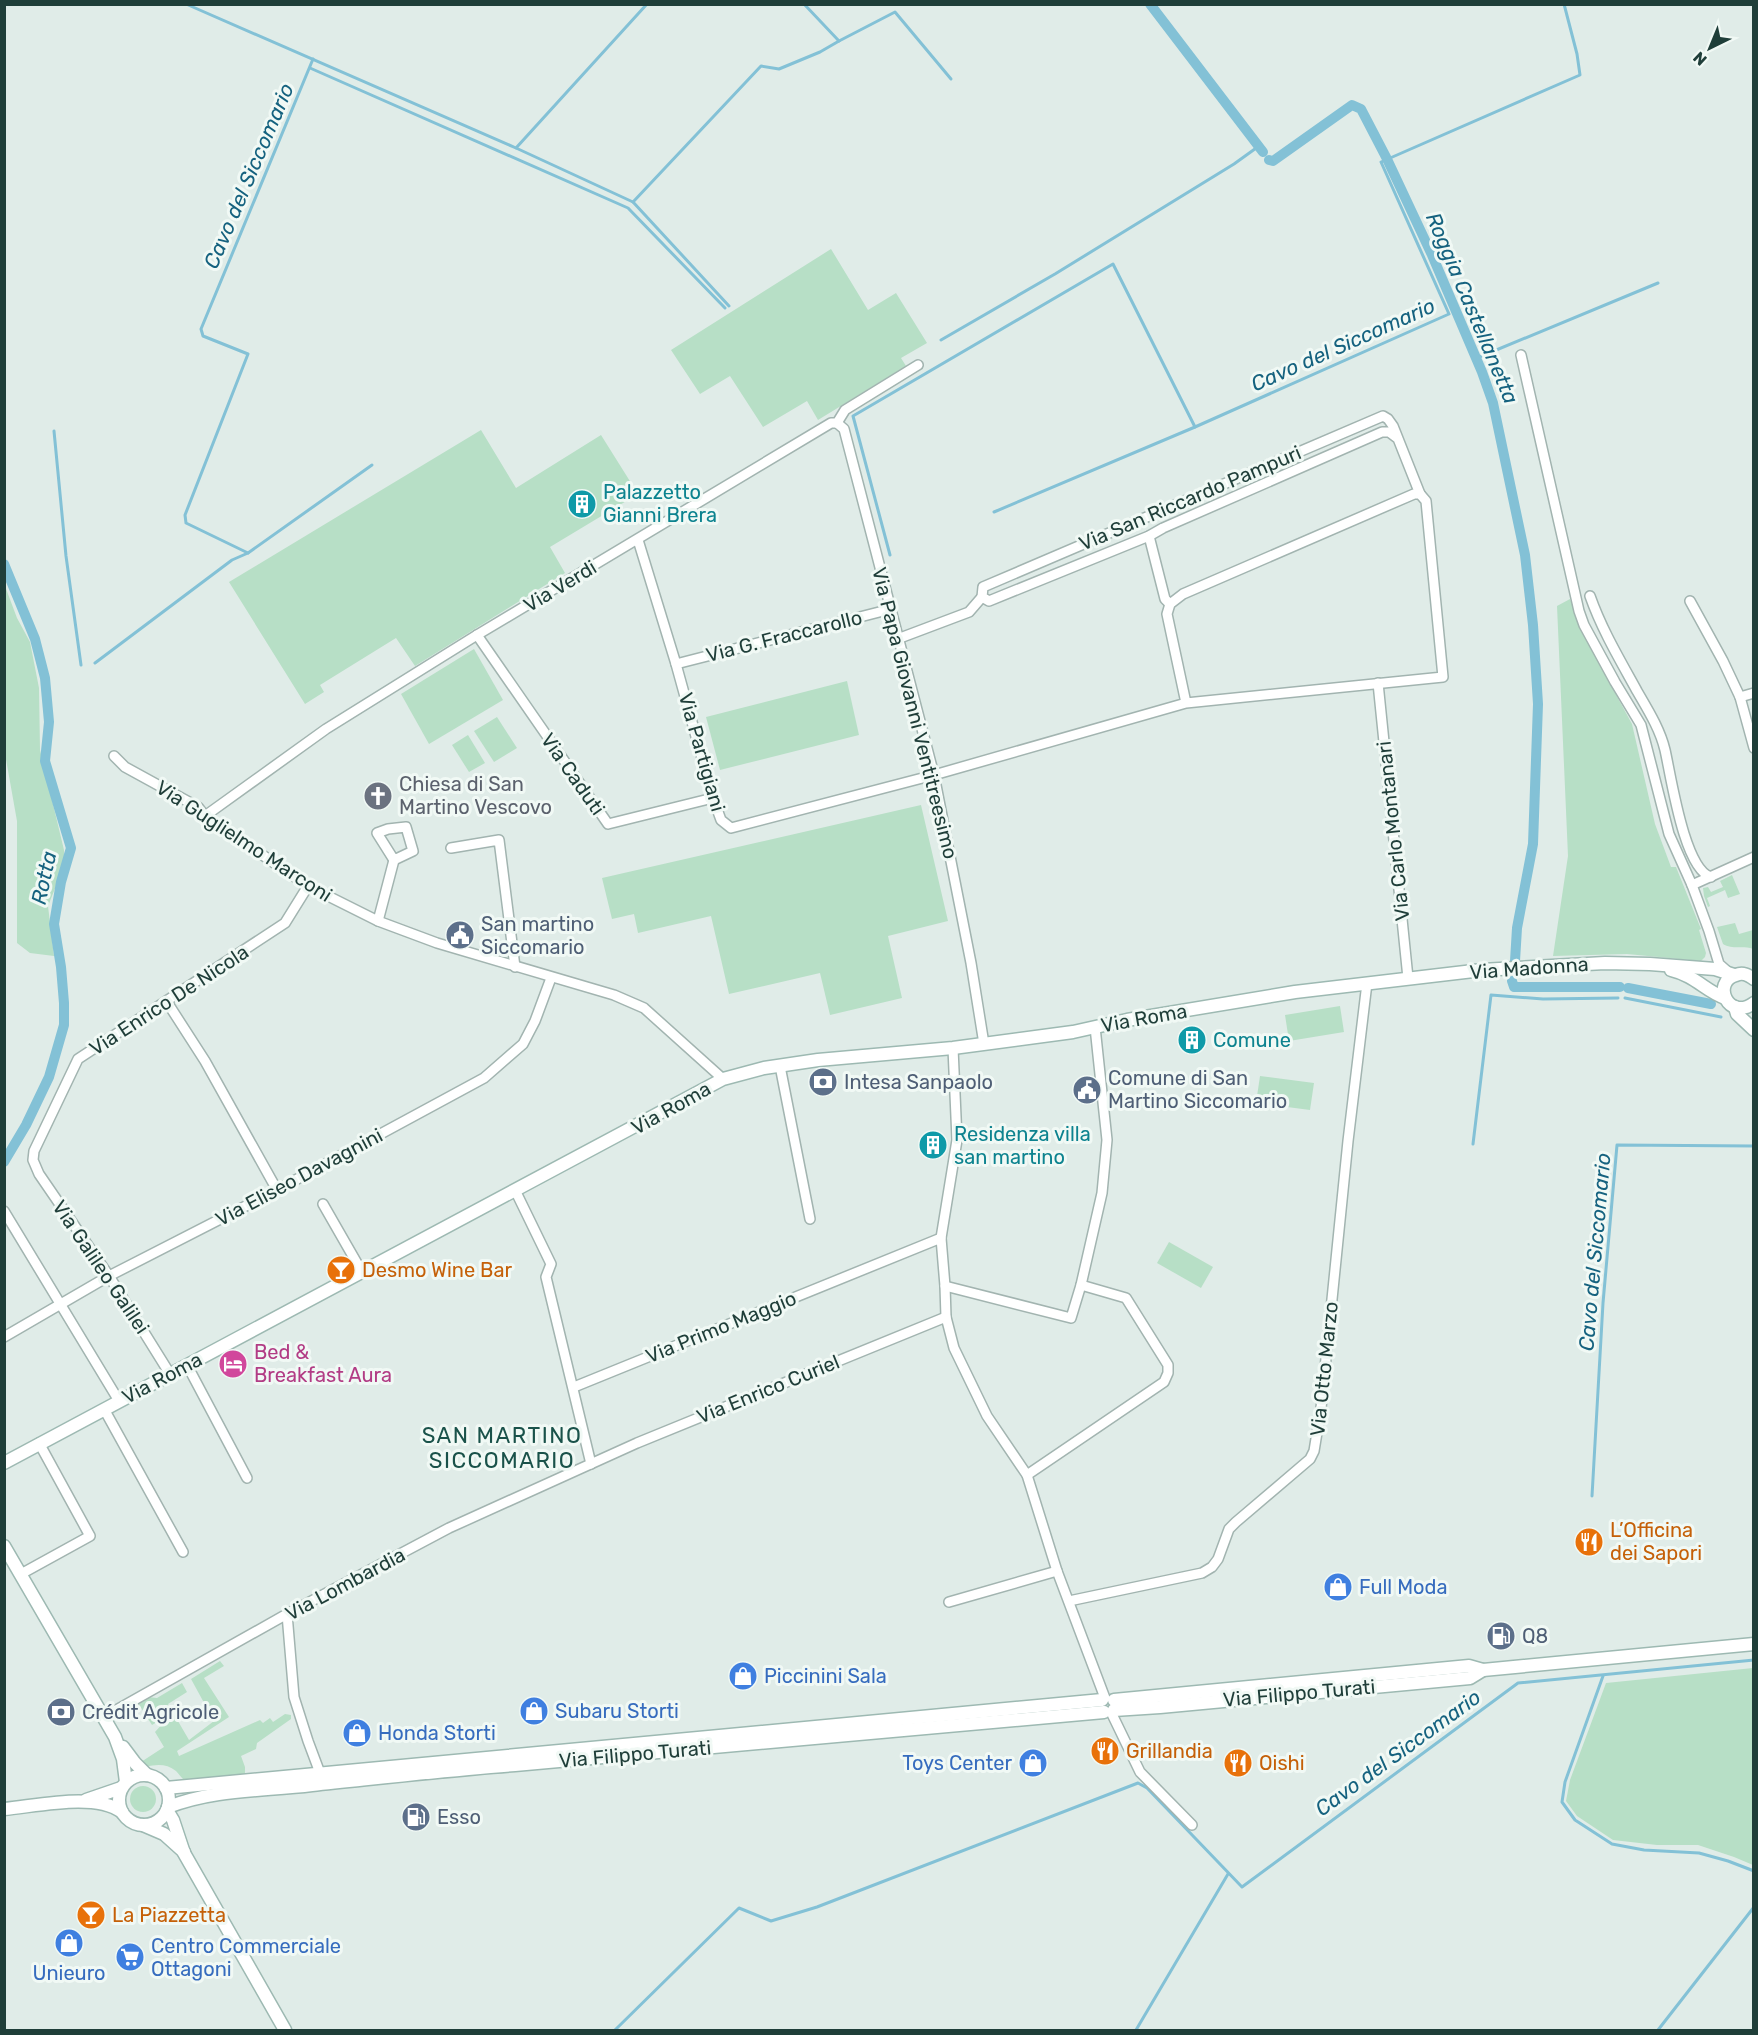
<svg xmlns="http://www.w3.org/2000/svg" width="1758" height="2035" font-family="Rubik,sans-serif">
  <style>
    .green { fill: #b7dfc6 }
    .lines { fill: none; stroke-linecap: round; stroke-linejoin: round }
    .stream { stroke: #83c1d6; stroke-width: 3 }
    .canal { stroke: #83c1d6; stroke-width: 10 }
    .street-casing { stroke: #a2b4b0; stroke-width: 12 }
    .secondary-casing { stroke: #9db9b2; stroke-width: 15 }
    .street { stroke: #fff; stroke-width: 9 }
    .secondary { stroke: #fff; stroke-width: 12 }
    .labels { text-anchor: middle; stroke-width: 6; stroke-linejoin: round; paint-order: stroke }
    .culture-label { font-size: 20px; fill: #0d838f; stroke: #f1f9f5; text-anchor: start }
    .street-label { font-size: 20px; fill: #1f3e39; stroke: #f1f9f5 }
    .worship-label { font-size: 20px; fill: #5b616d; stroke: #f1f9f5; text-anchor: start }
    .service-label { font-size: 20px; fill: #4e5e75; stroke: #f1f9f5; text-anchor: start }
    .food-label { font-size: 20px; fill: #c56008; stroke: #f1f9f5; text-anchor: start }
    .hotel-label { font-size: 20px; fill: #b23c85; stroke: #f1f9f5; text-anchor: start }
    .shop-label { font-size: 20px; fill: #366cbe; stroke: #f1f9f5; text-anchor: start }
    .water-label { font-size: 21px; font-style: italic; fill: #15627f; stroke: #f1f9f5 }
    .quarter-label { font-size: 22px; letter-spacing: 1.5px; fill: #1a524a; stroke: #f1f9f5 }
  </style>
  <rect width="100%" height="100%" fill="#e0ece8"/>
  <!-- green -->
  <g class="green">
    <path d="M 831,249 L 868,310 L 896,293 L 927,343 L 901,358 L 906,366 L 818,420 L 807,401 L 763,427 L 730,376 L 700,394 L 671,350 Z"/>
    <path d="M 481,430 L 516,488 L 601,435 L 638,494 L 550,547 L 565,573 L 415,666 L 396,638 L 320,685 L 324,692 L 305,704 L 229,582 Z"/>
    <path d="M 5,586 L 17,618 L 30,642 L 39,688 L 40,750 L 64,850 L 64,866 L 48,906 L 54,956 L 30,953 L 17,943 L 17,821 L 4,748 Z"/>
    <path d="M 1570,599 L 1584,636 L 1632,724 L 1655,824 L 1671,867 L 1676,867 L 1701,929 L 1699,930 L 1706,953 L 1705,957 L 1701,961 L 1627,954 L 1553,956 L 1568,856 L 1557,606 Z"/>
    <path d="M 474,649 L 503,700 L 429,744 L 401,694 Z"/>
    <path d="M 847,681 L 859,735 L 720,770 L 706,717 Z"/>
    <path d="M 497,717 L 517,748 L 494,762 L 474,731 Z"/>
    <path d="M 468,735 L 485,763 L 469,772 L 452,745 Z"/>
    <path d="M 921,805 L 948,921 L 888,936 L 902,998 L 830,1015 L 820,973 L 729,994 L 711,916 L 638,933 L 634,914 L 612,919 L 602,878 Z"/>
    <path d="M 1732,875 L 1740,894 L 1728,898 L 1725,890 L 1707,898 L 1710,906 L 1708,907 L 1704,896 L 1703,888 L 1708,887 L 1711,892 L 1723,887 L 1720,881 Z"/>
    <path d="M 1735,923 L 1739,934 L 1753,930 L 1753,949 C 1744,945 1732,950 1723,944 L 1717,927 Z"/>
    <path d="M 1340,1006 L 1344,1032 L 1289,1041 L 1285,1015 Z"/>
    <path d="M 1260,1076 L 1314,1083 L 1310,1110 L 1256,1103 Z"/>
    <path d="M 1169,1242 L 1213,1267 L 1201,1288 L 1157,1263 Z"/>
    <path d="M 220,1661 L 224,1666 L 204,1678 L 229,1717 L 177,1751 L 179,1756 L 260,1720 L 263,1723 L 270,1718 L 273,1722 L 285,1714 L 291,1715 L 291,1719 L 257,1743 L 256,1749 L 241,1756 L 245,1767 L 245,1777 L 188,1782 C 181,1779 181,1776 176,1771 C 167,1764 157,1764 146,1767 L 141,1762 L 164,1747 L 155,1732 L 164,1722 L 160,1717 L 155,1719 L 157,1722 L 152,1725 L 138,1703 L 148,1697 L 157,1698 L 182,1683 L 187,1692 L 168,1704 L 189,1740 L 214,1721 L 191,1679 Z"/>
    <path d="M 1753,1668 L 1753,1865 L 1734,1857 L 1698,1845 L 1657,1845 L 1613,1840 L 1577,1816 L 1566,1801 L 1570,1780 L 1606,1683 Z"/>
    <circle cx="143" cy="1799" r="13"/>
  </g>
  <g class="lines">
    <!-- stream -->
    <g class="stream">
      <path d="M 186,4 L 516,148 L 633,202 L 729,306"/>
      <path d="M 839,41 L 895,12 L 951,79"/>
      <path d="M 310,68 L 628,208 L 725,308"/>
      <path d="M 516,148 L 647,4"/>
      <path d="M 633,202 L 761,66 L 779,69 L 820,52 L 839,41 L 804,4"/>
      <path d="M 941,340 L 1055,274 L 1234,164 L 1259,146"/>
      <path d="M 1477,358 L 1658,283"/>
      <path d="M 54,431 L 66,556 L 81,665"/>
      <path d="M 994,512 L 1195,427 L 1449,314 L 1381,162 L 1580,75 L 1577,54 L 1564,4"/>
      <path d="M 248,553 L 186,523 L 185,515 L 248,354 L 203,336 L 201,329 L 313,59"/>
      <path d="M 890,555 L 853,416 L 1113,264 L 1195,427"/>
      <path d="M 95,663 L 232,560 L 248,553 L 372,465"/>
      <path d="M 1625,998 L 1721,1017"/>
      <path d="M 1473,1144 L 1491,995 L 1543,999 L 1618,998"/>
      <path d="M 1592,1496 L 1603,1303 L 1617,1145 L 1754,1146"/>
      <path d="M 1603,1676 L 1565,1782 L 1562,1802 L 1575,1820 L 1612,1844 L 1644,1850 L 1699,1853 L 1728,1861 L 1754,1871"/>
      <path d="M 615,2030 L 739,1908 L 771,1921 L 817,1907 L 1138,1783 L 1147,1788 L 1242,1887 L 1518,1683 L 1754,1660"/>
      <path d="M 1136,2030 L 1228,1874"/>
      <path d="M 1658,2030 L 1754,1907"/>
    </g>
    <!-- canal -->
    <g class="canal">
      <path d="M 1150,4 L 1263,152"/>
      <path d="M 1269,160 L 1273,161 L 1352,105 L 1361,109 L 1387,159 L 1432,255 L 1482,372 L 1493,403 L 1525,555 L 1533,625 L 1538,704 L 1533,844 L 1517,928 L 1515,961"/>
      <path d="M 4,564 L 35,639 L 45,678 L 49,722 L 45,761 L 71,848 L 61,882 L 54,924 L 61,967 L 64,1003 L 64,1025 L 49,1077 L 26,1125 L 4,1162"/>
      <path d="M 1512,981 L 1514,987 L 1620,987"/>
      <path d="M 1628,988 L 1711,1004"/>
    </g>
    <!-- street casing -->
    <g class="street-casing">
      <g id="street">
        <path d="M 1521,355 L 1579,611 L 1584,625 L 1615,682 L 1641,725 L 1669,834 L 1692,885 L 1709,931 L 1719,964 L 1727,971"/>
        <path d="M 837,423 L 844,429 L 934,775 L 971,963 L 984,1044"/>
        <path d="M 1397,438 L 1389,432 L 1382,432 L 1163,528 L 1149,536 L 989,601 L 982,597 L 983,587 L 1383,416 L 1388,419 L 1393,426 L 1420,494"/>
        <path d="M 1149,536 L 1165,599 L 1170,604"/>
        <path d="M 638,540 L 676,664 L 713,798 L 721,820 L 731,828 L 934,775 L 1186,703 L 1443,677 L 1426,501 L 1420,494 L 1414,494 L 1183,594 L 1170,604 L 1167,614 L 1186,703"/>
        <path d="M 1590,596 C 1602,630 1620,660 1637,691 C 1648,710 1660,729 1665,750 C 1671,776 1684,869 1711,877"/>
        <path d="M 1690,601 L 1723,661 L 1740,697 L 1754,748"/>
        <path d="M 477,635 L 608,824 L 713,798"/>
        <path d="M 900,638 L 969,612 L 982,597"/>
        <path d="M 676,664 L 891,609"/>
        <path d="M 1378,683 L 1408,978"/>
        <path d="M 1740,697 L 1754,693"/>
        <path d="M 114,756 L 125,767 L 198,807 L 205,816 L 308,886 L 378,921 L 437,943 L 614,995 L 644,1008 L 723,1079"/>
        <path d="M 205,816 L 326,729 L 477,635 L 831,423 L 837,423 L 845,410 L 918,365"/>
        <path d="M 406,827 L 413,851 L 394,860 L 377,833 L 388,829 Z"/>
        <path d="M 451,848 L 499,840 L 515,967"/>
        <path d="M 1692,885 L 1754,857"/>
        <path d="M 378,921 L 394,860"/>
        <path d="M 167,1002 L 205,1061 L 277,1190"/>
        <path d="M 953,1048 L 957,1140 L 941,1238 L 945,1286 L 946,1317 L 954,1348 L 987,1416 L 1027,1475 L 1057,1571 L 1105,1698"/>
        <path d="M 780,1066 L 810,1219"/>
        <path d="M 515,1190 L 551,1264 L 546,1277 L 591,1464"/>
        <path d="M 323,1204 L 362,1272"/>
        <path d="M 4,1211 L 119,1401"/>
        <path d="M 945,1286 L 1071,1318 L 1081,1285 L 1102,1193 L 1107,1140 L 1095,1027"/>
        <path d="M 4,1337 L 109,1276 L 277,1190 L 484,1078 L 523,1044 L 535,1021 L 551,978"/>
        <path d="M 187,1365 L 247,1478"/>
        <path d="M 170,1374 L 109,1276 L 39,1174 L 33,1160 L 34,1151 L 78,1059 L 285,923 L 308,886"/>
        <path d="M 574,1387 L 941,1238"/>
        <path d="M 104,1409 L 183,1552"/>
        <path d="M 1027,1475 L 1164,1382 L 1168,1373 L 1168,1365 L 1126,1298 L 1081,1285"/>
        <path d="M 21,1574 L 90,1536 L 39,1443"/>
        <path d="M 1069,1601 L 1202,1573 L 1212,1567 L 1218,1559 L 1229,1529 L 1236,1522 L 1310,1459 L 1314,1451 L 1321,1408 L 1348,1141 L 1367,983"/>
        <path d="M 949,1602 L 1057,1571"/>
        <path d="M 287,1614 L 294,1697 L 308,1741 L 320,1773"/>
        <path d="M 1111,1712 L 1140,1772 L 1192,1825"/>
        <path d="M 104,1717 L 287,1614 L 449,1528 L 637,1443 L 946,1317"/>
      </g>
    </g>
    <!-- secondary casing -->
    <g class="secondary-casing">
      <g id="secondary">
        <path d="M 1671,970 C 1696,976 1705,991 1725,998"/>
        <path d="M 1754,979 C 1748,975 1743,972 1736,975 C 1711,982 1728,1022 1754,1003"/>
        <path d="M 1735,1007 L 1737,1014 L 1754,1030"/>
        <path d="M 4,1463 L 723,1079 L 764,1068 L 818,1060 L 953,1048 L 1073,1032 L 1127,1020 L 1295,992 L 1482,970 L 1605,963 L 1650,964 L 1715,969 L 1734,975"/>
        <path d="M 4,1546 L 115,1737 L 123,1759 L 126,1782"/>
        <path d="M 1114,1700 L 1469,1666 L 1483,1670 L 1754,1644"/>
        <path d="M 1114,1710 L 1160,1707 L 1470,1678 L 1483,1670"/>
        <path d="M 123,1747 L 135,1763 L 147,1775"/>
        <circle cx="144" cy="1800" r="25"/>
        <path d="M 166,1788 L 1102,1700"/>
        <path d="M 86,1800 L 121,1788"/>
        <path d="M 168,1807 C 214,1789 263,1791 312,1785 C 380,1778 447,1770 515,1765 C 711,1749 907,1728 1104,1712"/>
        <path d="M 4,1809 C 37,1806 95,1792 122,1812"/>
        <path d="M 167,1810 L 173,1820 L 184,1853 L 285,2030"/>
        <path d="M 143,1825 L 164,1834 L 184,1852"/>
      </g>
    </g>
    <!-- street -->
    <use href="#street" class="street"/>
    <!-- secondary -->
    <use href="#secondary" class="secondary"/>
  </g>
  <!-- icons -->
  <defs>
    <g id="building-disc" transform="scale(1.5)"><circle r="9.5" fill="#0f9aa8" stroke="#f1f9f5"/><path d="M-4-6H4V6H1V3H-1V6H-4ZM-2.5-4.3h1.7v1.8h-1.7ZM.8-4.3h1.7v1.8H.8ZM-2.5-1h1.7V.8h-1.7ZM.8-1h1.7V.8H.8Z" fill="#fff"/></g>
    <g id="church-disc" transform="scale(1.5)"><circle r="9.5" fill="#6b7280" stroke="#f1f9f5"/><path d="M-1.2-6h2.4v3.5h3.3v2.4h-3.3V6h-2.4V-.1h-3.3v-2.4h3.3Z" fill="#fff"/></g>
    <g id="civic-disc" transform="scale(1.5)"><circle r="9.5" fill="#5c6f8a" stroke="#f1f9f5"/><path d="M-.6-6.5H3V-4.5H.6V-3L4-1V1h2V6H-6V1h2V-1L-.6-3ZM-1.2 2.5V6h2.4V2.5Z" fill="#fff"/></g>
    <g id="bank-disc" transform="scale(1.5)"><circle r="9.5" fill="#5c6f8a" stroke="#f1f9f5"/><path d="M-6-4H6V4H-6ZM0-2.3a2.3 2.3 0 1 0 0 4.6a2.3 2.3 0 1 0 0-4.6Z" fill="#fff"/></g>
    <g id="bar-disc" transform="scale(1.5)"><circle r="9.5" fill="#e8710a" stroke="#f1f9f5"/><path d="M-6-5H6L.8 .8V4.5H3.5V6h-7V4.5H-.8V.8Z" fill="#fff"/></g>
    <g id="hotel-disc" transform="scale(1.5)"><circle r="9.5" fill="#d1479c" stroke="#f1f9f5"/><path d="M-6-4.5h1.5V1H6V5H4.5V3h-9V5H-6ZM-4 0a1.8 1.8 0 1 1 3.6 0ZM.5 0V-2.5h3Q6-2.5 6 0Z" fill="#fff"/></g>
    <g id="restaurant-disc" transform="scale(1.5)"><circle r="9.5" fill="#e8710a" stroke="#f1f9f5"/><path d="M-5-6h1v4h1v-4h1v4h1v-4h1v5L-1.5 .5V6h-2V.5L-5-1ZM5-6V6H3V1.5H1.5Q1.5-4 5-6Z" fill="#fff"/></g>
    <g id="shop-disc" transform="scale(1.5)"><circle r="9.5" fill="#3f7fe0" stroke="#f1f9f5"/><path d="M-5-2.5h2.3a2.7 3.5 0 0 1 5.4 0H5L5.5 6h-11ZM-1.5-2.5h3a1.5 2.3 0 0 0-3 0Z" fill="#fff"/></g>
    <g id="fuel-disc" transform="scale(1.5)"><circle r="9.5" fill="#5c6f8a" stroke="#f1f9f5"/><path d="M-5.5-6h7V0h2V4h1.3V-2.5L3-4.5l.8-.8L6-3V5H2.5V1h-1V6h-7ZM-4.2-4.7v3.2H.2V-4.7Z" fill="#fff"/></g>
    <g id="supermarket-disc" transform="scale(1.5)"><circle r="9.5" fill="#3f7fe0" stroke="#f1f9f5"/><path d="M-6-5.5h2.5l.6 2H6L4.5 2H-2.5L-4.4-4H-6ZM-1.5 3.2a1.3 1.3 0 1 0 .1 0ZM3 3.2a1.3 1.3 0 1 0 .1 0Z" fill="#fff"/></g>
  </defs>
  <g fill-rule="evenodd">
    <use href="#building-disc" x="582" y="504"/>
    <use href="#church-disc" x="378" y="796"/>
    <use href="#civic-disc" x="460" y="935"/>
    <use href="#building-disc" x="1192" y="1040"/>
    <use href="#bank-disc" x="823" y="1082"/>
    <use href="#civic-disc" x="1087" y="1090"/>
    <use href="#building-disc" x="933" y="1145"/>
    <use href="#bar-disc" x="341" y="1270"/>
    <use href="#hotel-disc" x="233" y="1364"/>
    <use href="#restaurant-disc" x="1589" y="1542"/>
    <use href="#shop-disc" x="1338" y="1587"/>
    <use href="#fuel-disc" x="1501" y="1636"/>
    <use href="#shop-disc" x="743" y="1676"/>
    <use href="#shop-disc" x="534" y="1711"/>
    <use href="#bank-disc" x="61" y="1712"/>
    <use href="#shop-disc" x="357" y="1733"/>
    <use href="#restaurant-disc" x="1105" y="1751"/>
    <use href="#shop-disc" x="1033" y="1763"/>
    <use href="#restaurant-disc" x="1238" y="1763"/>
    <use href="#fuel-disc" x="416" y="1817"/>
    <use href="#bar-disc" x="91" y="1915"/>
    <use href="#shop-disc" x="69" y="1943"/>
    <use href="#supermarket-disc" x="130" y="1957"/>
  </g>
  <g class="labels">
    <!-- culture labels -->
    <g class="culture-label">
      <text x="603" y="499">Palazzetto<tspan x="603" dy="23">Gianni Brera</tspan></text>
      <text x="1213" y="1047">Comune</text>
      <text x="954" y="1141">Residenza villa<tspan x="954" dy="23">san martino</tspan></text>
    </g>
    <!-- street labels -->
    <g class="street-label">
      <text transform="translate(1190 498) rotate(-23)" y="7">Via San Riccardo Pampuri</text>
      <text transform="translate(560 586) rotate(-31)" y="7">Via Verdi</text>
      <text transform="translate(784 636) rotate(-14)" y="7">Via G. Fraccarollo</text>
      <text transform="translate(915 713) rotate(76)" y="7">Via Papa Giovanni Ventitreesimo</text>
      <text transform="translate(702 752) rotate(74)" y="7">Via Partigiani</text>
      <text transform="translate(573 774) rotate(55)" y="7">Via Caduti</text>
      <text transform="translate(1393 831) rotate(-96)" y="7">Via Carlo Montanari</text>
      <text transform="translate(244 841) rotate(33)" y="7">Via Guglielmo Marconi</text>
      <text transform="translate(1529 968) rotate(-4)" y="7">Via Madonna</text>
      <text transform="translate(169 1000) rotate(-33)" y="7">Via Enrico De Nicola</text>
      <text transform="translate(1144 1018) rotate(-10)" y="7">Via Roma</text>
      <text transform="translate(671 1108) rotate(-29)" y="7">Via Roma</text>
      <text transform="translate(299 1177) rotate(-28)" y="7">Via Eliseo Davagnini</text>
      <text transform="translate(101 1267) rotate(56)" y="7">Via Galileo Galilei</text>
      <text transform="translate(721 1327) rotate(-22)" y="7">Via Primo Maggio</text>
      <text transform="translate(1324 1369) rotate(-84)" y="7">Via Otto Marzo</text>
      <text transform="translate(162 1378) rotate(-28)" y="7">Via Roma</text>
      <text transform="translate(768 1389) rotate(-22)" y="7">Via Enrico Curiel</text>
      <text transform="translate(345 1584) rotate(-28)" y="7">Via Lombardia</text>
      <text transform="translate(1299 1693) rotate(-5)" y="7">Via Filippo Turati</text>
      <text transform="translate(635 1754) rotate(-5)" y="7">Via Filippo Turati</text>
    </g>
    <!-- worship labels -->
    <g class="worship-label">
      <text x="399" y="791">Chiesa di San<tspan x="399" dy="23">Martino Vescovo</tspan></text>
    </g>
    <!-- service labels -->
    <g class="service-label">
      <text x="481" y="931">San martino<tspan x="481" dy="23">Siccomario</tspan></text>
      <text x="1108" y="1085">Comune di San<tspan x="1108" dy="23">Martino Siccomario</tspan></text>
      <text x="844" y="1089">Intesa Sanpaolo</text>
      <text x="1522" y="1643">Q8</text>
      <text x="82" y="1719">Crédit Agricole</text>
      <text x="437" y="1824">Esso</text>
    </g>
    <!-- food labels -->
    <g class="food-label">
      <text x="362" y="1277">Desmo Wine Bar</text>
      <text x="1610" y="1537">L’Officina<tspan x="1610" dy="23">dei Sapori</tspan></text>
      <text x="1126" y="1758">Grillandia</text>
      <text x="1259" y="1770">Oishi</text>
      <text x="112" y="1922">La Piazzetta</text>
    </g>
    <!-- hotel labels -->
    <g class="hotel-label">
      <text x="254" y="1359">Bed &amp;<tspan x="254" dy="23">Breakfast Aura</tspan></text>
    </g>
    <!-- shop labels -->
    <g class="shop-label">
      <text x="1359" y="1594">Full Moda</text>
      <text x="764" y="1683">Piccinini Sala</text>
      <text x="555" y="1718">Subaru Storti</text>
      <text x="378" y="1740">Honda Storti</text>
      <text x="1012" y="1770" text-anchor="end">Toys Center</text>
      <text x="151" y="1953">Centro Commerciale<tspan x="151" dy="23">Ottagoni</tspan></text>
      <text x="69" y="1980" text-anchor="middle">Unieuro</text>
    </g>
    <!-- water labels -->
    <g class="water-label">
      <text transform="translate(249 176) rotate(-67)" y="7">Cavo del Siccomario</text>
      <text transform="translate(1472 308) rotate(67)" y="7">Roggia Castellanetta</text>
      <text transform="translate(1343 345) rotate(-24)" y="7">Cavo del Siccomario</text>
      <text transform="translate(44 878) rotate(-78)" y="7">Rotta</text>
      <text transform="translate(1595 1252) rotate(-85)" y="7">Cavo del Siccomario</text>
      <text transform="translate(1398 1753) rotate(-36)" y="7">Cavo del Siccomario</text>
    </g>
    <!-- quarter labels -->
    <g class="quarter-label">
      <text x="502" y="1443">SAN MARTINO<tspan x="502" dy="25">SICCOMARIO</tspan></text>
    </g>
  </g>
  <!-- border -->
  <rect width="1758" height="2035" fill="none" stroke="#1f3e39" stroke-width="12"/>
  <!-- north arrow -->
  <g transform="translate(1710 48) rotate(223)" stroke="#f1f9f5" stroke-width="4.5" paint-order="stroke">
  <path d="M0-4.5L10 22L0 15L-10 22Z" fill="#1f3e39"/>
  <text y="-9" font-size="16" font-weight="bold" text-anchor="middle" fill="#1f3e39">N</text>
  </g>
</svg>
